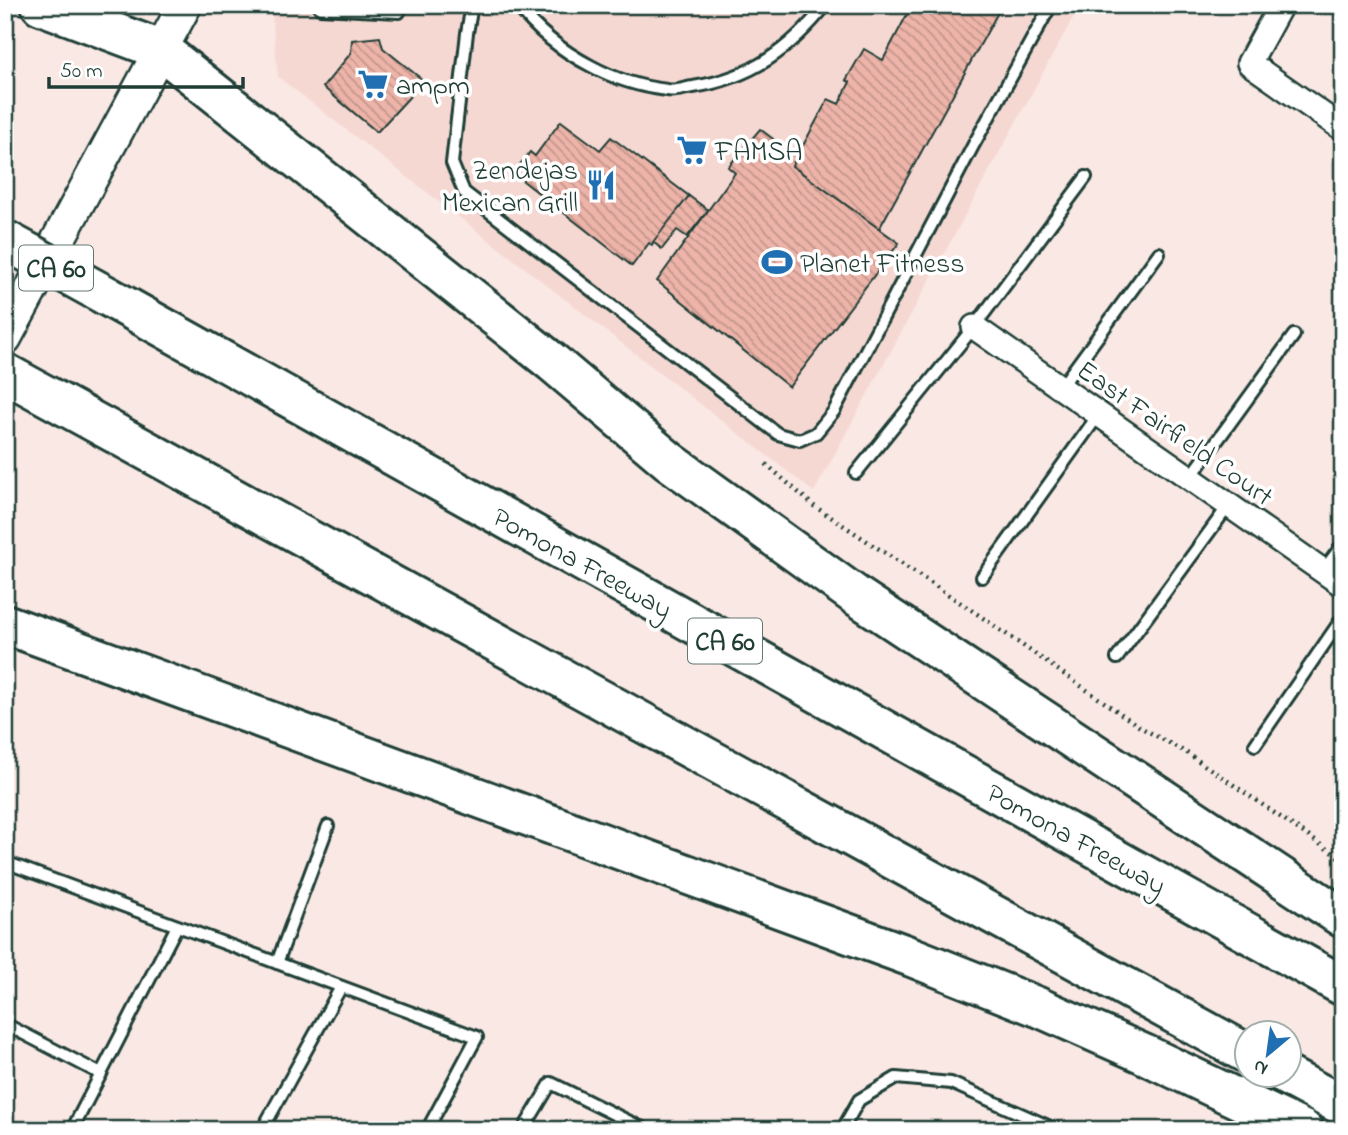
<svg xmlns="http://www.w3.org/2000/svg" width="1348" height="1135" font-family="'Indie Flower',sans-serif">
  <style>
    .built { fill: #f6d8d3 }
    .building { fill: url(#building-back-hatch); stroke: #1f3d34; stroke-width: 2 }
    .lines { fill: none; stroke-linecap: round; stroke-linejoin: round }
    .lane-casing { stroke: #1f3d34; stroke-width: 16 }
    .street-casing { stroke: #1f3d34; stroke-width: 28 }
    .secondary-casing { stroke: #1f3d34; stroke-width: 37 }
    .highway-casing { stroke: #1f3d34; stroke-width: 44 }
    .path { stroke: #1f3d34; stroke-width: 4.5; stroke-dasharray: 2 5; stroke-linecap: butt }
    .lane { stroke: #fff; stroke-width: 10 }
    .street { stroke: #fff; stroke-width: 23 }
    .secondary { stroke: #fff; stroke-width: 32 }
    .highway { stroke: #fff; stroke-width: 38 }
    .highway-bridge-casing { stroke: #1f3d34; stroke-width: 44; stroke-linecap: butt }
    .highway-bridge { stroke: #fff; stroke-width: 38 }
    .labels { text-anchor: middle; stroke-width: 7; stroke-linejoin: round; paint-order: stroke }
    .shield { fill: #fff; stroke: #627771; stroke-width: 2 }
    .shield-label { font-size: 26px; font-weight: bold; fill: #1f3d34 }
    .poi-label { font-size: 28px; fill: #1f3d34; stroke: #fff; text-anchor: start }
    .street-label { font-size: 28px; fill: #1f3d34; stroke: #fff }
  </style>
  <defs>
    <pattern id="building-back-hatch" width="6" height="6" patternUnits="userSpaceOnUse" patternTransform="scale(1.75)"><rect width="6" height="6" fill="#eeb4a9"/><path d="M-1 5l2 2M0 0l6 6M5-1l2 2" fill="none" stroke="#c0948a"/></pattern>
  </defs>
  <rect width="100%" height="100%" fill="#fae8e5"/>
  <filter id="ink" filterUnits="userSpaceOnUse"><feTurbulence type="fractalNoise" baseFrequency=".0143" numOctaves="2"/><feDisplacementMap in="SourceGraphic" scale="14" xChannelSelector="R" yChannelSelector="G"/><feConvolveMatrix kernelMatrix="1 2 1 2 8 2 1 2 1" color-interpolation-filters="sRGB"/></filter>
  <g filter="url(#ink)">
    <!-- built -->
    <path class="built" d="M 271,5 L 1080,5 L 814,492 L 278,77 Z"/>
    <!-- building -->
    <g class="building">
      <path d="M 912,5 L 1002,5 L 879,229 L 792,166 L 828,99 L 839,104 L 850,82 L 846,80 L 864,49 L 883,60 Z"/>
      <path d="M 380,37 L 383,48 L 424,81 L 377,132 L 323,87 L 351,53 L 352,40 Z"/>
      <path d="M 561,121 L 600,150 L 611,137 L 689,196 L 652,245 L 649,243 L 632,266 L 513,173 L 530,152 L 535,156 Z"/>
      <path d="M 760,129 L 797,157 L 792,166 L 899,243 L 789,387 L 657,281 L 735,173 L 728,167 Z"/>
      <path d="M 689,196 L 708,210 L 687,237 L 677,230 L 662,249 L 653,242 Z"/>
    </g>
    <g class="lines">
      <!-- lane casing -->
      <g class="lane-casing">
        <g id="lane">
          <path d="M 320,5 L 320,8 L 399,12 L 402,5"/>
          <path d="M 472,5 L 467,33 L 452,163 L 464,192 L 778,434 L 800,440 L 816,433 L 834,411 L 974,144 L 1051,5"/>
          <path d="M 517,5 C 537,31 562,51 591,66 C 613,78 641,87 667,90 C 675,92 685,88 693,87 C 752,78 789,50 826,5"/>
          <path d="M 1061,387 L 1159,253"/>
          <path d="M 856,473 L 974,327 L 1086,177"/>
          <path d="M 1190,478 L 1294,335"/>
          <path d="M 1323,571 L 1343,544"/>
          <path d="M 982,577 L 1099,414"/>
          <path d="M 1117,658 L 1229,505"/>
          <path d="M 1255,745 L 1343,617"/>
          <path d="M 5,862 L 477,1037 L 427,1130"/>
          <path d="M 277,963 L 328,826"/>
          <path d="M 5,1024 L 101,1074"/>
          <path d="M 72,1130 L 177,926"/>
          <path d="M 262,1130 L 341,987"/>
          <path d="M 523,1130 L 551,1083 L 646,1130"/>
          <path d="M 842,1130 L 859,1100 L 896,1078 L 951,1083 L 1057,1130"/>
        </g>
      </g>
      <!-- street casing -->
      <g class="street-casing">
        <g id="street">
          <path d="M 1281,5 L 1249,63 L 1343,129"/>
          <path d="M 974,327 L 1343,585"/>
        </g>
      </g>
      <!-- secondary casing -->
      <g class="secondary-casing">
        <path id="secondary" d="M 5,338 L 185,5"/>
      </g>
      <!-- highway casing -->
      <g class="highway-casing">
        <g id="highway">
          <path d="M 41,5 L 161,50 L 552,362 L 669,461 L 855,595 L 1343,918"/>
          <path d="M 107,296 L 1343,986"/>
          <path d="M 5,373 L 1246,1053"/>
          <path d="M 5,624 L 912,957 L 1038,1007 L 1144,1054 L 1303,1130"/>
          <path d="M 1287,1076 L 1343,1106"/>
        </g>
      </g>
      <!-- path -->
      <path class="path" d="M 766,464 L 814,506 L 973,611 L 1140,727 L 1187,753 L 1343,860"/>
      <!-- lane -->
      <use href="#lane" class="lane"/>
      <!-- street -->
      <use href="#street" class="street"/>
      <!-- secondary -->
      <use href="#secondary" class="secondary"/>
      <!-- highway -->
      <use href="#highway" class="highway"/>
      <!-- highway-bridge casing -->
      <g class="highway-bridge-casing">
        <path id="highway-bridge" d="M 5,240 L 107,296"/>
      </g>
      <!-- highway-bridge -->
      <use href="#highway-bridge" class="highway-bridge"/>
    </g>
  </g>
  <!-- icons -->
  <defs>
    <g id="supermarket-bare" transform="scale(2.415)"><path d="M-6-5.5h2.5l.6 2H6L4.5 2H-2.5L-4.4-4H-6ZM-1.5 3.2a1.3 1.3 0 1 0 .1 0ZM3 3.2a1.3 1.3 0 1 0 .1 0Z" fill="#1f6fb2" stroke="#fff" stroke-width="2.5" paint-order="stroke"/></g>
    <g id="restaurant-bare" transform="scale(2.415)"><path d="M-5-6h1v4h1v-4h1v4h1v-4h1v5L-1.5 .5V6h-2V.5L-5-1ZM5-6V6H3V1.5H1.5Q1.5-4 5-6Z" fill="#1f6fb2" stroke="#fff" stroke-width="2.5" paint-order="stroke"/></g>
    <g id="stadium-bare" transform="scale(2.415)"><path d="M0-5a6.5 5 0 1 0 0 10a6.5 5 0 1 0 0-10ZM-3.5-1.8h7v3.6h-7Z" fill="#1f6fb2" stroke="#fff" stroke-width="2.5" paint-order="stroke"/></g>
  </defs>
  <g fill-rule="evenodd">
    <use href="#supermarket-bare" x="373" y="84"/>
    <use href="#supermarket-bare" x="692" y="150"/>
    <use href="#restaurant-bare" x="601" y="185"/>
    <use href="#stadium-bare" x="777" y="262"/>
  </g>
  <g class="labels">
    <!-- shield labels -->
    <g class="shield">
      <rect x="19" y="245.5" width="74" height="45" rx="5"/>
      <rect x="688" y="618.5" width="74" height="45" rx="5"/>
    </g>
    <g class="shield-label">
      <text x="56" y="277">CA 60</text>
      <text x="725" y="650">CA 60</text>
    </g>
    <!-- poi labels -->
    <g class="poi-label">
      <text x="396" y="94">ampm</text>
      <text x="715" y="160">FAMSA</text>
      <text x="578" y="179" text-anchor="end">Zendejas<tspan x="578" dy="32">Mexican Grill</tspan></text>
      <text x="800" y="272">Planet Fitness</text>
    </g>
    <!-- street labels -->
    <g class="street-label">
      <text transform="translate(1176 432) rotate(35)" y="10">East Fairfield Court</text>
      <text transform="translate(583 562) rotate(29)" y="10">Pomona Freeway</text>
      <text transform="translate(1077 838) rotate(29)" y="10">Pomona Freeway</text>
    </g>
  </g>
  <!-- margin -->
  <rect width="1348" height="1135" fill="none" stroke="#fff" stroke-width="28"/>
  <rect x="14" y="14" width="1320" height="1107" fill="none" stroke="#1f3d34" stroke-width="2.5" filter="url(#ink)"/>
  <!-- north arrow -->
  <g transform="translate(1268 1054) rotate(209)"><circle r="33" fill="#ffffff" stroke="#a5b1ae" stroke-width="2"/>
  <path d="M0-5L12 26L0 18L-12 26Z" fill="#1f6fb2"/>
  <text y="-10" font-size="19" font-weight="bold" text-anchor="middle" fill="#1f3d34">N</text>
  </g>
  <!-- scale -->
  <path d="M49 77v10h194v-10" fill="none" stroke="#1f3d34" stroke-width="3.5"/>
  <text x="60" y="77" font-size="21" fill="#1f3d34" stroke="#ffffff" stroke-width="5" paint-order="stroke">50 m</text>
</svg>
